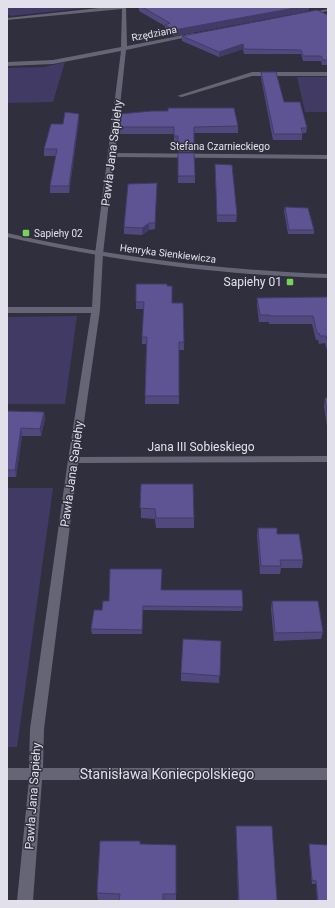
<svg xmlns="http://www.w3.org/2000/svg" width="335" height="908" font-family="Roboto,sans-serif">
  <style>
    .green { fill: #403a65 }
    .lines { fill: none; stroke-linecap: round; stroke-linejoin: round }
    .minor { fill: #666576; fill-rule: evenodd }
    .tertiary { fill: #666576; fill-rule: evenodd }
    .wall { fill: #51487e }
    .shaded-wall { fill: #423b67 }
    .building { fill: #5e5493; stroke: #423b67 }
    .poi-dot { fill: #75d25b; stroke: #302f3e; stroke-width: 1.5 }
    .labels { text-anchor: middle; stroke-width: 3; stroke-linejoin: round; paint-order: stroke }
    .far-street-label { font-size: 10px; fill: #e2e1eb; stroke: #302f3e }
    .far-poi-label { font-size: 10px; fill: #e2e1eb; stroke: #302f3e; text-anchor: start }
    .street-label { font-size: 12px; fill: #e2e1eb; stroke: #302f3e }
    .poi-label { font-size: 12px; fill: #e2e1eb; stroke: #302f3e; text-anchor: end }
    .near-street-label { font-size: 14px; fill: #e2e1eb; stroke: #302f3e }
  </style>
  <rect width="100%" height="100%" fill="#302f3e"/>
  <!-- green -->
  <g class="green">
    <path d="M 7,7 L 94,7 L 10,16 L 7,13 Z"/>
    <path d="M 65,62 L 53,102 L 7,103 L 7,68 L 44,67 Z"/>
    <path d="M 297,77 L 328,77 L 328,112 L 305,112 Z"/>
    <path d="M 77,316 L 65,404 L 7,404 L 7,317 Z"/>
    <path d="M 7,488 L 53,488 L 17,747 L 7,747 Z"/>
  </g>
  <g class="lines">
    <!-- minor -->
    <g class="minor">
      <path d="M 108,7 L 126,7 L 127,46 L 194,33 L 197,35 L 126,50 L 115,153 L 328,155 L 328,159 L 114,157 L 103,254 L 100,310 L 79,457 L 328,456 L 328,462 L 78,463 L 44,729 L 43,768 L 328,768 L 328,780 L 42,780 L 33,901 L 17,901 L 29,780 L 7,780 L 7,768 L 29,768 L 30,729 L 68,460 L 91,313 L 7,313 L 7,307 L 92,307 L 95,254 L 121,51 L 53,64 L 7,66 L 7,62 L 53,60 L 121,47 L 122,9 L 7,20 L 7,18 Z"/>
      <path d="M 328,9 L 328,11 L 306,15 L 304,14 Z"/>
      <path d="M 252,72 L 328,72 L 328,76 L 252,76 L 182,97 L 177,96 Z"/>
    </g>
    <!-- tertiary -->
    <path class="tertiary" d="M 7,233 C 113,257 219,270 328,274 L 328,278 C 219,275 113,261 7,237 Z"/>
  </g>
  <!-- wall -->
  <g class="wall">
    <path d="M 139,7 L 309,7 L 308,11 L 174,36 L 165,31 L 165,26 L 139,11 Z"/>
    <path d="M 328,15 L 328,65 L 322,65 L 321,61 L 303,61 L 301,54 L 244,54 L 243,49 L 219,57 L 182,41 L 182,36 Z"/>
    <path d="M 261,72 L 284,102 L 307,128 L 306,133 L 302,133 L 302,140 L 273,140 L 261,78 Z"/>
    <path d="M 168,111 L 238,126 L 238,133 L 194,133 L 194,152 L 178,152 L 178,142 L 174,142 L 174,134 L 119,134 L 118,127 Z"/>
    <path d="M 79,120 L 69,193 L 50,193 L 50,186 L 56,156 L 44,156 L 44,149 L 63,124 Z"/>
    <path d="M 178,153 L 195,176 L 195,183 L 178,183 Z"/>
    <path d="M 215,164 L 237,215 L 236,222 L 217,222 Z"/>
    <path d="M 157,183 L 155,229 L 149,230 L 142,235 L 124,234 L 124,227 Z"/>
    <path d="M 285,207 L 314,230 L 314,234 L 288,234 L 284,211 Z"/>
    <path d="M 136,284 L 167,286 L 172,303 L 183,303 L 184,350 L 179,350 L 179,404 L 145,404 L 146,344 L 142,344 L 142,337 L 144,309 L 136,309 Z"/>
    <path d="M 328,297 L 328,350 L 327,350 L 325,343 L 319,344 L 318,340 L 316,340 L 312,324 L 269,324 L 269,322 L 259,322 L 257,306 L 257,298 Z"/>
    <path d="M 325,398 L 328,398 L 328,426 L 327,426 L 324,406 Z"/>
    <path d="M 7,411 L 44,412 L 45,419 L 41,436 L 22,436 L 16,477 L 7,477 Z"/>
    <path d="M 141,484 L 194,518 L 194,528 L 156,528 L 155,519 L 141,518 Z"/>
    <path d="M 258,528 L 277,534 L 303,560 L 302,568 L 281,568 L 280,574 L 260,574 L 257,535 Z"/>
    <path d="M 161,590 L 243,607 L 242,611 L 143,610 L 142,634 L 92,634 L 91,629 L 102,610 L 109,601 Z"/>
    <path d="M 272,601 L 323,632 L 321,639 L 274,641 L 271,609 Z"/>
    <path d="M 221,641 L 219,683 L 181,681 L 181,673 Z"/>
    <path d="M 236,826 L 277,901 L 238,901 Z"/>
    <path d="M 140,841 L 140,844 L 176,845 L 176,901 L 98,901 L 97,893 Z"/>
    <path d="M 309,844 L 328,901 L 317,901 L 316,884 L 312,884 L 309,848 Z"/>
  </g>
  <!-- shaded-wall -->
  <g class="shaded-wall">
    <path d="M 300,7 L 309,7 L 308,11 L 174,36 L 174,30 Z"/>
    <path d="M 243,44 L 243,49 L 219,57 L 219,52 Z"/>
    <path d="M 79,114 L 79,120 L 69,193 L 69,186 Z"/>
    <path d="M 149,223 L 149,230 L 142,235 L 142,228 Z"/>
    <path d="M 44,412 L 45,419 L 41,436 L 40,429 Z"/>
    <path d="M 21,428 L 22,436 L 16,477 L 15,470 Z"/>
  </g>
  <!-- building -->
  <g class="building">
    <path d="M 142,7 L 300,7 L 174,30 L 165,25 L 170,23 Z"/>
    <path d="M 317,10 L 328,15 L 328,60 L 323,60 L 321,56 L 303,56 L 301,50 L 244,49 L 243,44 L 219,52 L 182,36 Z"/>
    <path d="M 261,72 L 276,72 L 284,102 L 300,102 L 307,128 L 301,128 L 303,134 L 274,134 Z"/>
    <path d="M 168,108 L 234,108 L 238,126 L 194,127 L 194,146 L 178,145 L 178,136 L 174,136 L 174,127 L 118,127 L 120,114 L 152,111 L 168,111 Z"/>
    <path d="M 65,112 L 79,114 L 69,186 L 50,186 L 57,149 L 44,149 L 51,124 L 63,124 Z"/>
    <path d="M 178,153 L 194,153 L 195,176 L 178,176 Z"/>
    <path d="M 215,164 L 232,165 L 237,215 L 217,215 Z"/>
    <path d="M 157,183 L 155,223 L 149,223 L 142,228 L 124,227 L 128,184 Z"/>
    <path d="M 285,207 L 308,208 L 314,230 L 289,230 Z"/>
    <path d="M 136,284 L 167,284 L 167,286 L 172,286 L 172,303 L 183,303 L 184,342 L 179,342 L 179,396 L 145,396 L 147,337 L 142,337 L 144,302 L 136,302 Z"/>
    <path d="M 328,297 L 328,342 L 326,336 L 320,336 L 319,333 L 317,333 L 313,316 L 270,316 L 270,315 L 260,315 L 257,298 Z"/>
    <path d="M 325,398 L 328,398 L 328,418 Z"/>
    <path d="M 7,411 L 44,412 L 40,429 L 21,428 L 15,470 L 7,470 Z"/>
    <path d="M 141,484 L 193,484 L 194,518 L 156,518 L 155,509 L 140,508 Z"/>
    <path d="M 258,528 L 277,528 L 277,534 L 299,534 L 303,560 L 280,560 L 281,566 L 261,566 Z"/>
    <path d="M 110,569 L 162,569 L 161,590 L 242,590 L 243,607 L 143,606 L 142,630 L 91,629 L 94,610 L 102,610 L 103,601 L 109,601 Z"/>
    <path d="M 272,601 L 318,601 L 323,632 L 275,633 Z"/>
    <path d="M 183,639 L 221,641 L 220,676 L 181,673 Z"/>
    <path d="M 236,826 L 272,826 L 277,901 L 239,901 Z"/>
    <path d="M 100,841 L 140,841 L 140,844 L 176,845 L 176,894 L 163,894 L 163,901 L 119,901 L 120,894 L 97,893 Z"/>
    <path d="M 309,844 L 328,845 L 328,901 L 318,901 L 316,881 L 312,880 Z"/>
  </g>
  <!-- markers -->
  <g class="poi-dot">
    <rect x="22" y="229" width="8" height="8" rx="2"/>
    <rect x="286" y="278" width="8" height="8" rx="2"/>
  </g>
  <g class="labels">
    <!-- far-street labels -->
    <g class="far-street-label">
      <text transform="translate(154 33) rotate(-11)" y="4">Rzędziana</text>
      <text x="220" y="150">Stefana Czarnieckiego</text>
      <text transform="translate(168 253) rotate(7)" y="4">Henryka Sienkiewicza</text>
    </g>
    <!-- far-poi labels -->
    <g class="far-poi-label">
      <text x="34" y="237">Sapiehy 02</text>
    </g>
    <!-- street labels -->
    <g class="street-label">
      <text transform="translate(112 153) rotate(-83)" y="4">Pawła Jana Sapiehy</text>
      <text x="201" y="451">Jana III Sobieskiego</text>
      <text transform="translate(72 474) rotate(-82)" y="4">Pawła Jana Sapiehy</text>
      <text transform="translate(33 796) rotate(-86)" y="4">Pawła Jana Sapiehy</text>
    </g>
    <!-- poi labels -->
    <g class="poi-label">
      <text x="282" y="286">Sapiehy 01</text>
    </g>
    <!-- near-street labels -->
    <g class="near-street-label">
      <text x="167" y="779">Stanisława Koniecpolskiego</text>
    </g>
  </g>
  <!-- border -->
  <rect width="335" height="908" fill="none" stroke="#e2e1eb" stroke-width="16"/>
</svg>
